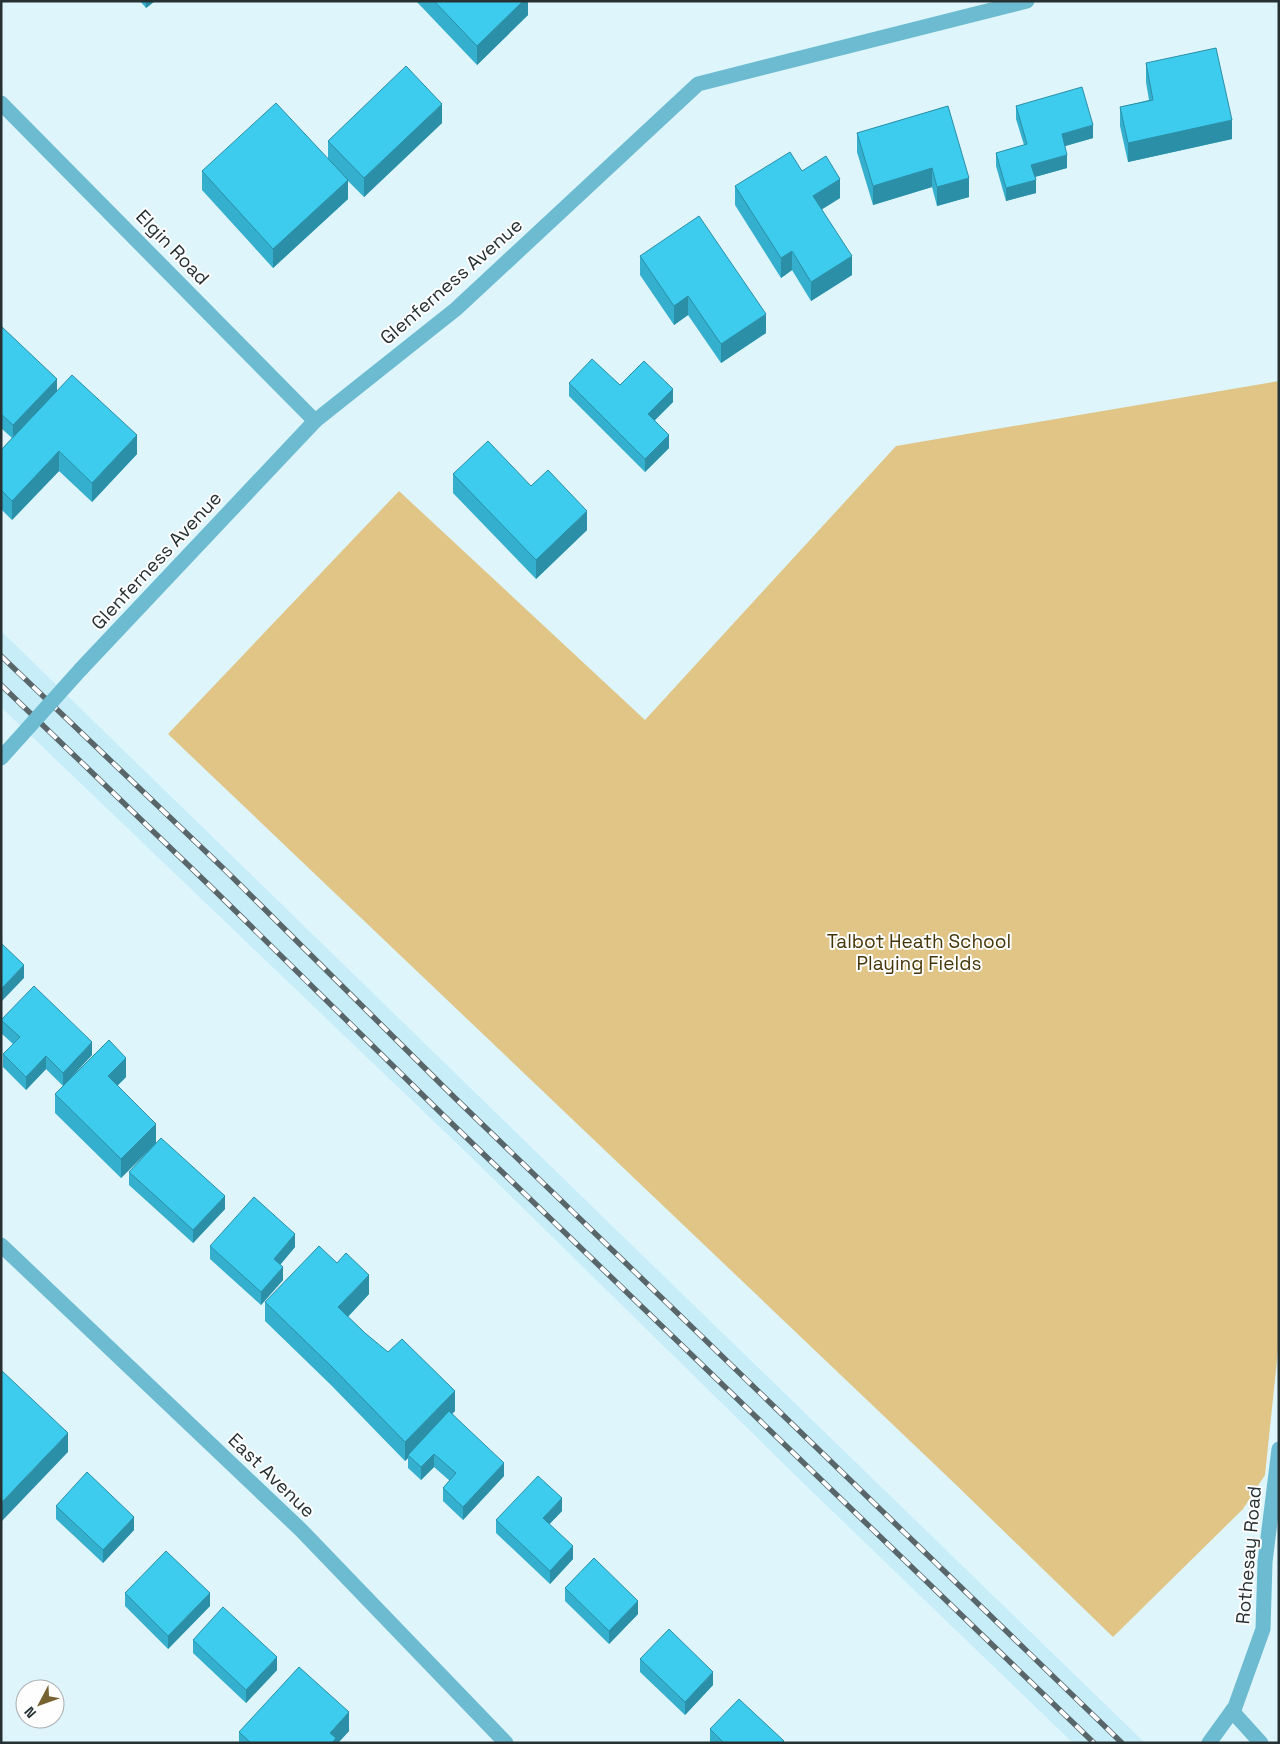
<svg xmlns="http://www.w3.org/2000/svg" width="1280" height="1744" font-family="'Space Grotesk',sans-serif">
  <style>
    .built { fill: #c7edf8 }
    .green { fill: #e0c586 }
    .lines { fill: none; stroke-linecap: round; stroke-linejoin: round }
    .service { stroke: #6cbbd0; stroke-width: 15 }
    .minor { stroke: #6cbbd0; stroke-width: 15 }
    .tertiary { stroke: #6cbbd0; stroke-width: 15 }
    .rail-casing { stroke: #58666a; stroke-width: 5.5 }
    .rail { stroke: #fefefe; stroke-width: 4; stroke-dasharray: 11; stroke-linecap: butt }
    .tertiary-bridge { stroke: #6cbbd0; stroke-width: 15 }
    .wall { fill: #34afcd }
    .shaded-wall { fill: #2b8fa7 }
    .building { fill: #3dccee; stroke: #2b8fa7 }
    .labels { text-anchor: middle; stroke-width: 4; stroke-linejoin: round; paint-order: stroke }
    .street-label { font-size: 19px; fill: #263134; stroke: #fefefe }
    .park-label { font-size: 19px; fill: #453509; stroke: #fefefe }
  </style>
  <rect width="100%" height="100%" fill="#def5fc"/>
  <!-- built -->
  <path class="built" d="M 1,631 L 605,1219 L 1145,1743 L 1073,1743 L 797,1477 L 471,1157 L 1,707 Z"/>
  <!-- green -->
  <path class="green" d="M 1279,381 L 1279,1341 L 1265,1475 L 1243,1509 L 1113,1637 L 951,1480 L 168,734 L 399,491 L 645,720 L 896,446 Z"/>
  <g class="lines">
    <!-- service -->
    <path class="service" d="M 1232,1711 L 1261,1743"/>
    <!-- minor -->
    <g class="minor">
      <path d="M 1,103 L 315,421"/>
      <path d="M 1,1245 L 301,1530 L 506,1743"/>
      <path d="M 1209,1743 L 1235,1707 L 1263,1629 L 1265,1562 L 1279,1449"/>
    </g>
    <!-- tertiary -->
    <path class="tertiary" d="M 81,669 L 315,421 L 456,309 L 698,84 L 1027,1"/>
    <!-- rail casing -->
    <g class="rail-casing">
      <g id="rail">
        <path d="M 1,656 L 224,869 L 454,1097 L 1122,1743"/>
        <path d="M 1,685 L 211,887 L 443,1115 L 1094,1743"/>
      </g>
    </g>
    <!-- rail -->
    <use href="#rail" class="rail"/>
    <!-- tertiary-bridge -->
    <path class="tertiary-bridge" d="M 1,758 L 81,669"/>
  </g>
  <!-- wall -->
  <g class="wall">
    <path d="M 140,1 L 155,1 L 146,8 Z"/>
    <path d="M 416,1 L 528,1 L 528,15 L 477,65 Z"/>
    <path d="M 1146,63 L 1232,139 L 1128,162 L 1120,126 L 1120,107 L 1149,100 L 1146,82 Z"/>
    <path d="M 948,106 L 969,197 L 937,206 L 932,187 L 873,205 L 857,152 L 857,133 Z"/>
    <path d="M 1016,106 L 1093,138 L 1065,146 L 1067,168 L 1035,177 L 1036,193 L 1006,201 L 996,166 L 996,153 L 1024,145 L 1016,119 Z"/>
    <path d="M 442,123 L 364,197 L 348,181 L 348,199 L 273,268 L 202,190 L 202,171 L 328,159 L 328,141 Z"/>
    <path d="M 802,171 L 840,198 L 822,209 L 852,275 L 811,301 L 792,270 L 781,278 L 735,205 L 735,186 Z"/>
    <path d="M 640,256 L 766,333 L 721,363 L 688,315 L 674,325 L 640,275 Z"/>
    <path d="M 1,326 L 57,391 L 137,454 L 92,502 L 59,471 L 12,520 L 1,509 L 1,450 L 12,438 L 1,428 Z"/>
    <path d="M 569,383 L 620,385 L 673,402 L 655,420 L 669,448 L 645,472 L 569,396 Z"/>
    <path d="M 453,474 L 531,486 L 587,530 L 536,579 L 453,493 Z"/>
    <path d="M 1,1020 L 92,1055 L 63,1086 L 46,1069 L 26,1090 L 3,1067 L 3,1054 L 13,1044 L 1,1033 Z"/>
    <path d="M 126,1077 L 117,1086 L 156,1143 L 225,1209 L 193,1243 L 129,1185 L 129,1172 L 148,1151 L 121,1178 L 55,1113 L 55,1094 Z"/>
    <path d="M 210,1246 L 295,1247 L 280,1265 L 283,1280 L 261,1305 L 210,1259 Z"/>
    <path d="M 369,1294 L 348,1317 L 365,1333 L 455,1411 L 452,1413 L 504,1476 L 463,1520 L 443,1501 L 443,1488 L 450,1481 L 434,1467 L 421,1480 L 408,1468 L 408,1458 L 405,1461 L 332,1386 L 265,1321 L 265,1302 Z"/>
    <path d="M 56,1506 L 134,1530 L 103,1563 L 56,1519 Z"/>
    <path d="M 562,1511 L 549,1524 L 573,1559 L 550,1584 L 496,1533 L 496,1520 Z"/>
    <path d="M 565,1588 L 638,1614 L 609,1644 L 565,1601 Z"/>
    <path d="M 125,1593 L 210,1606 L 168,1649 L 125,1606 Z"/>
    <path d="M 193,1640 L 277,1670 L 246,1703 L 193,1653 Z"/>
    <path d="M 640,1659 L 713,1685 L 685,1715 L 640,1672 Z"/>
    <path d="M 710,1729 L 784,1743 L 710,1743 Z"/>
    <path d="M 349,1731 L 338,1743 L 239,1743 L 239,1732 Z"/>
  </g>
  <!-- shaded-wall -->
  <g class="shaded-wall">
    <path d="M 146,1 L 155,1 L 146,8 Z"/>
    <path d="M 523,1 L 528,1 L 528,15 L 477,65 L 477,46 Z"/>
    <path d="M 442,104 L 442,123 L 364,197 L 364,178 Z"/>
    <path d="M 1232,120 L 1232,139 L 1128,162 L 1128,143 Z"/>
    <path d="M 1093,125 L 1093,138 L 1062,147 L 1062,134 Z"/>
    <path d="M 1067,155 L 1067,168 L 1031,178 L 1031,165 Z"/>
    <path d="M 932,168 L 932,187 L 873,205 L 873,186 Z"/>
    <path d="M 969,178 L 969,197 L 937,206 L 937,187 Z"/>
    <path d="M 840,179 L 840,198 L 813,215 L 813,196 Z"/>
    <path d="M 348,180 L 348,199 L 273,268 L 273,249 Z"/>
    <path d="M 1036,180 L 1036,193 L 1006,201 L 1006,188 Z"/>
    <path d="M 792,251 L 792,270 L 781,278 L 781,258 Z"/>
    <path d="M 852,256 L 852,275 L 811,301 L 811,282 Z"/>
    <path d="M 688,296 L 688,315 L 674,325 L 674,306 Z"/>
    <path d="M 766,314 L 766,333 L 721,363 L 721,344 Z"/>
    <path d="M 57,379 L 57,392 L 13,438 L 13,425 Z"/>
    <path d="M 673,389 L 673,402 L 648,427 L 648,414 Z"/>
    <path d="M 137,435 L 137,454 L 92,502 L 92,483 Z"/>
    <path d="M 669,435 L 669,448 L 645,472 L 645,459 Z"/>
    <path d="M 59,451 L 59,471 L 12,520 L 12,501 Z"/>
    <path d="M 587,511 L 587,530 L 536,579 L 536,560 Z"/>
    <path d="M 24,965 L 24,978 L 1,1002 L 1,989 Z"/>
    <path d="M 92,1042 L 92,1055 L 63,1086 L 63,1073 Z"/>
    <path d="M 46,1056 L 46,1069 L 26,1090 L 26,1077 Z"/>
    <path d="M 126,1058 L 126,1077 L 108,1095 L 108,1076 Z"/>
    <path d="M 156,1124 L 156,1143 L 121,1178 L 121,1159 Z"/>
    <path d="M 225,1196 L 225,1209 L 193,1243 L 193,1230 Z"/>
    <path d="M 295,1234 L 295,1247 L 274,1272 L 274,1259 Z"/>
    <path d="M 283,1267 L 283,1280 L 261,1305 L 261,1292 Z"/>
    <path d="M 369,1275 L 369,1294 L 338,1327 L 338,1307 Z"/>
    <path d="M 455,1391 L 455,1411 L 410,1456 L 408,1455 L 408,1458 L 405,1461 L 405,1442 Z"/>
    <path d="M 68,1433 L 68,1452 L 1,1522 L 1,1503 Z"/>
    <path d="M 434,1454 L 434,1467 L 421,1480 L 421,1467 Z"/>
    <path d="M 504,1463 L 504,1476 L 463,1520 L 463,1507 Z"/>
    <path d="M 562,1498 L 562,1511 L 543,1531 L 543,1518 Z"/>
    <path d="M 134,1517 L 134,1530 L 103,1563 L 103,1550 Z"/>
    <path d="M 573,1546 L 573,1559 L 550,1584 L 550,1571 Z"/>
    <path d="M 210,1593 L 210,1606 L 168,1649 L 168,1636 Z"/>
    <path d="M 638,1601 L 638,1614 L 609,1644 L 609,1631 Z"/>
    <path d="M 277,1657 L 277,1670 L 246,1703 L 246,1690 Z"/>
    <path d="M 713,1672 L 713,1685 L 685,1715 L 685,1702 Z"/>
    <path d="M 349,1712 L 349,1731 L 338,1743 L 330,1743 L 330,1733 Z"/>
  </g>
  <!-- building -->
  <g class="building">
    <path d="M 434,1 L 523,1 L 477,46 Z"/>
    <path d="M 1216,48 L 1232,120 L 1128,143 L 1120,107 L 1153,100 L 1146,63 Z"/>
    <path d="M 406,66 L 442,104 L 364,178 L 328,141 Z"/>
    <path d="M 1082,87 L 1093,125 L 1062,134 L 1067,155 L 1031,165 L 1036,180 L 1006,188 L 996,153 L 1027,144 L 1016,106 Z"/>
    <path d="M 276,103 L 348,180 L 273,249 L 202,171 Z"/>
    <path d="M 948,106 L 969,178 L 937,187 L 932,168 L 873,186 L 857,133 Z"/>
    <path d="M 790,152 L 802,171 L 826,156 L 840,179 L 813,196 L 852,256 L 811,282 L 792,251 L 781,258 L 735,186 Z"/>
    <path d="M 699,216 L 766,314 L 721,344 L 688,296 L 674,306 L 640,256 Z"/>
    <path d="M 1,326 L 57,379 L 13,425 L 1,414 Z"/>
    <path d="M 592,359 L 620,385 L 644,361 L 673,389 L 648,414 L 669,435 L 645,459 L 569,383 Z"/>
    <path d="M 72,375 L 137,435 L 92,483 L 59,451 L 12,501 L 1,490 L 1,450 Z"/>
    <path d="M 488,441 L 531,486 L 548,470 L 587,511 L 536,560 L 453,474 Z"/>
    <path d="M 1,943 L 24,965 L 1,989 Z"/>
    <path d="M 34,986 L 92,1042 L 63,1073 L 46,1056 L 26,1077 L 3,1054 L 20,1037 L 1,1020 Z"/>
    <path d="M 109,1040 L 126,1058 L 108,1076 L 156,1124 L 121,1159 L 55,1094 Z"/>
    <path d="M 161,1138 L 225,1196 L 193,1230 L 129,1172 Z"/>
    <path d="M 254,1197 L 295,1234 L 274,1259 L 283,1267 L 261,1292 L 210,1246 Z"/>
    <path d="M 319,1246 L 337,1263 L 346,1253 L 369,1275 L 338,1307 L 365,1333 L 388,1352 L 402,1339 L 455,1391 L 405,1442 L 332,1367 L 265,1302 Z"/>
    <path d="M 1,1370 L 68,1433 L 1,1503 Z"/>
    <path d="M 449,1411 L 504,1463 L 463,1507 L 443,1488 L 456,1473 L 434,1454 L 421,1467 L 408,1455 Z"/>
    <path d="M 87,1472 L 134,1517 L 103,1550 L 56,1506 Z"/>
    <path d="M 538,1476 L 562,1498 L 543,1518 L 573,1546 L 550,1571 L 496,1520 Z"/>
    <path d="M 166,1551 L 210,1593 L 168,1636 L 125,1593 Z"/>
    <path d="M 594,1558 L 638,1601 L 609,1631 L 565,1588 Z"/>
    <path d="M 223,1607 L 277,1657 L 246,1690 L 193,1640 Z"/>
    <path d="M 669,1629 L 713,1672 L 685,1702 L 640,1659 Z"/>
    <path d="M 299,1667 L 349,1712 L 330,1733 L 336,1738 L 332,1743 L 251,1743 L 239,1732 Z"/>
    <path d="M 739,1699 L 784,1741 L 782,1743 L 724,1743 L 710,1729 Z"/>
  </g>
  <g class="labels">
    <!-- street labels -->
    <g class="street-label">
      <text transform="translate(173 247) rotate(46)" y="7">Elgin Road</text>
      <text transform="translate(451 281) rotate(-41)" y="7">Glenferness Avenue</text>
      <text transform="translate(156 560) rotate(-47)" y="7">Glenferness Avenue</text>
      <text transform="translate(272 1475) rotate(44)" y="7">East Avenue</text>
      <text transform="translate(1248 1555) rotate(-85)" y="7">Rothesay Road</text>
    </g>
    <!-- park labels -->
    <g class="park-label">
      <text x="919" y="948">Talbot Heath School<tspan x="919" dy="22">Playing Fields</tspan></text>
    </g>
  </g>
  <!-- border -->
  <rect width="1280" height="1744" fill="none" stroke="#263134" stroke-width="5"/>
  <!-- north arrow -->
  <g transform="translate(40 1704) rotate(229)"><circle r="24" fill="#fefefe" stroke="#a8acad"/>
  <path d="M0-4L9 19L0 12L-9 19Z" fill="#776332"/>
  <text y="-8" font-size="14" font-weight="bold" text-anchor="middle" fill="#263134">N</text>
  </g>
</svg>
